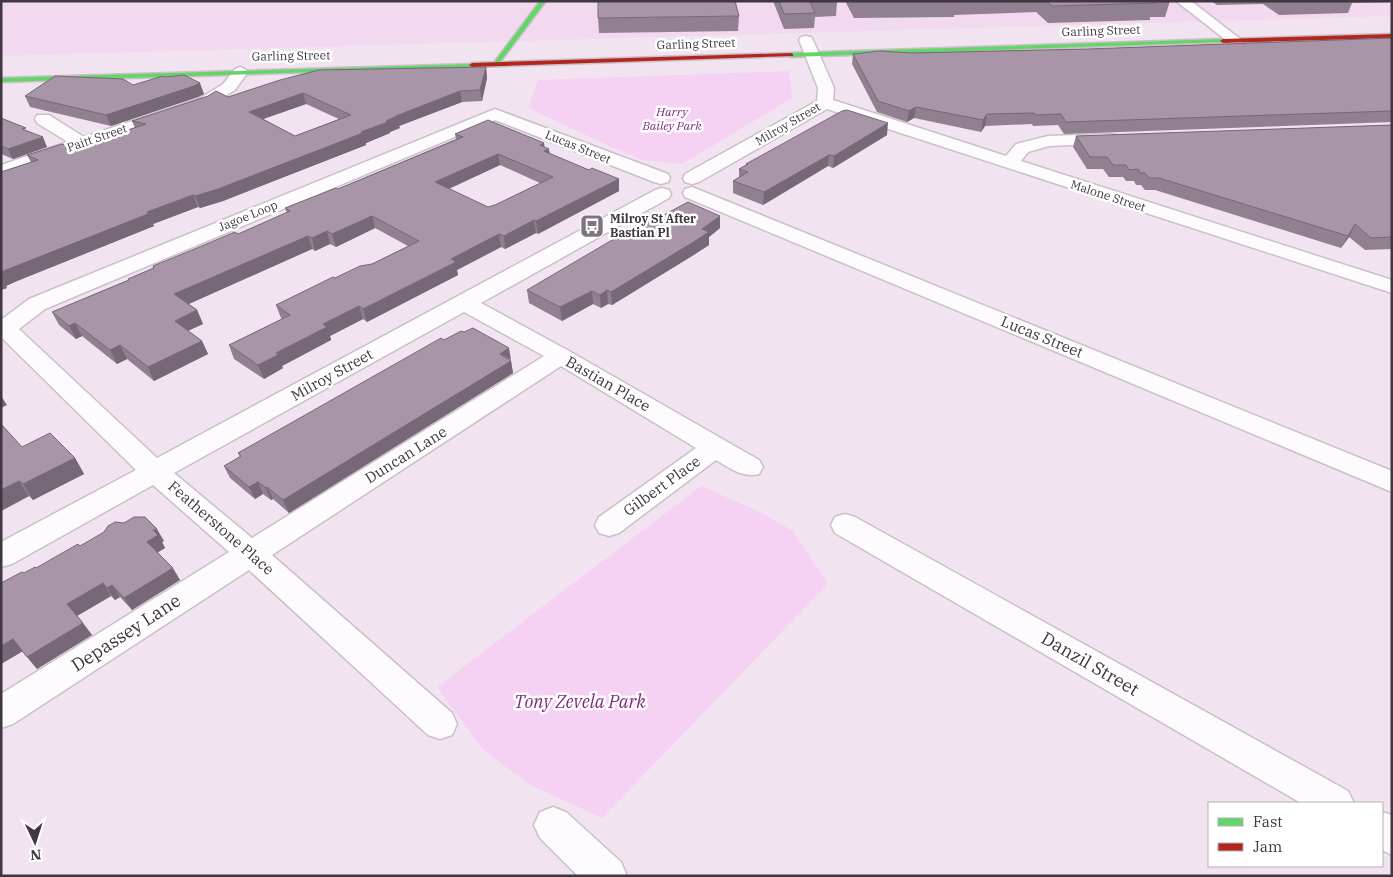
<svg xmlns="http://www.w3.org/2000/svg" width="1393" height="877" font-family="'IBM Plex Serif',serif">
  <style>
    .built { fill: #f2d9f0 }
    .green { fill: #f5d2f4 }
    .lines { fill: none; stroke-linecap: round; stroke-linejoin: round }
    .street-casing { stroke: #cbbfca; stroke-width: 3 }
    .fast-casing { stroke: #cbbfca; stroke-width: 3 }
    .jam-casing { stroke: #cbbfca; stroke-width: 3 }
    .street { fill: #fdfbfd; fill-rule: evenodd }
    .fast { fill: #63d668; fill-rule: evenodd }
    .jam { fill: #b3261e; fill-rule: evenodd }
    .wall { fill: #908090; fill-rule: evenodd }
    .shaded-wall { fill: #766876 }
    .building { fill: #a895a8; stroke: #766876; fill-rule: evenodd }
    .labels { text-anchor: middle; stroke-width: 5; stroke-linejoin: round; paint-order: stroke }
    .far-street-label { font-size: 12px; fill: #413741; stroke: #fff }
    .far-park-label { font-size: 12px; font-style: italic; fill: #7d2a7d; stroke: #fff }
    .far-poi-label { font-size: 12px; font-weight: bold; fill: #413741; stroke: #fff; text-anchor: start }
    .street-label { font-size: 15px; fill: #413741; stroke: #fff }
    .near-street-label { font-size: 18px; fill: #413741; stroke: #fff }
    .near-park-label { font-size: 18px; font-style: italic; fill: #7d2a7d; stroke: #fff }
  </style>
  <rect width="100%" height="100%" fill="#f2e3f1"/>
  <!-- built -->
  <path class="built" d="M 1,1 L 1392,1 L 1392,16 L 1,56 Z"/>
  <!-- green -->
  <g class="green">
    <path d="M 789,71 L 792,98 L 682,164 L 643,160 L 609,146 L 528,108 L 538,80 Z"/>
    <path d="M 701,486 L 756,510 L 793,531 L 828,584 L 602,818 L 530,785 L 482,749 L 437,687 Z"/>
  </g>
  <g class="lines">
    <!-- street casing -->
    <g class="street-casing">
      <g id="street">
        <path d="M 1176,1 L 1191,1 L 1243,41 L 1241,44 L 1231,44 Z"/>
        <path d="M 806,36 L 811,37 L 813,40 L 834,88 L 833,100 L 1006,156 L 1016,144 L 1048,136 L 1109,134 L 1115,135 L 1118,139 L 1115,143 L 1049,146 L 1028,152 L 1021,161 L 1392,280 L 1392,293 L 827,109 L 699,182 L 692,184 L 685,182 L 683,178 L 685,174 L 817,101 L 818,88 L 799,40 L 801,37 Z"/>
        <path d="M 240,67 L 245,69 L 248,72 L 235,90 L 211,105 L 1,176 L 1,165 L 68,142 L 37,123 L 35,119 L 37,115 L 49,115 L 84,137 L 199,99 L 223,84 L 235,69 Z"/>
        <path d="M 495,109 L 668,174 L 670,178 L 668,182 L 661,184 L 654,182 L 495,120 L 45,309 L 19,329 L 157,458 L 655,190 L 662,188 L 669,190 L 671,194 L 669,198 L 481,303 L 569,351 L 759,460 L 763,467 L 759,474 C 742,478 730,468 716,460 L 619,533 L 609,536 L 599,533 L 595,525 L 599,517 L 696,448 L 561,366 L 272,555 L 452,713 L 457,724 L 452,735 L 440,739 L 428,735 L 249,570 L 13,724 L 1,728 L 1,694 L 229,552 L 153,485 L 12,564 L 1,567 L 1,542 L 136,470 L 1,337 L 1,320 L 29,299 ZM 464,312 L 544,356 L 252,538 L 174,473 Z"/>
        <path d="M 692,187 L 1392,471 L 1392,492 L 685,197 L 683,193 L 685,189 Z"/>
        <path d="M 845,514 L 855,517 L 1348,791 L 1354,803 L 1301,803 L 835,533 L 831,525 L 835,517 Z"/>
        <path d="M 553,807 L 566,812 L 621,862 L 627,876 L 578,876 L 540,838 L 534,825 L 540,812 Z"/>
        <path d="M 1382,812 L 1392,815 L 1392,855 L 1382,850 Z"/>
      </g>
    </g>
    <!-- fast casing -->
    <g class="fast-casing">
      <g id="fast">
        <path d="M 540,1 L 546,1 L 497,66 L 493,66 L 493,64 Z"/>
        <path d="M 1223,39 L 1225,40 L 1225,42 L 791,57 L 788,55 L 791,53 Z"/>
        <path d="M 474,64 L 475,65 L 472,67 L 1,82 L 1,78 Z"/>
      </g>
    </g>
    <!-- jam casing -->
    <g class="jam-casing">
      <g id="jam">
        <path d="M 1392,34 L 1392,38 L 1223,43 L 1220,41 L 1223,39 Z"/>
        <path d="M 791,53 L 793,54 L 793,56 L 472,67 L 469,65 L 472,63 Z"/>
      </g>
    </g>
    <!-- street -->
    <use href="#street" class="street"/>
    <!-- fast -->
    <use href="#fast" class="fast"/>
    <!-- jam -->
    <use href="#jam" class="jam"/>
  </g>
  <!-- wall -->
  <g class="wall">
    <path d="M 773,1 L 837,1 L 836,16 L 815,17 L 814,28 L 784,29 Z"/>
    <path d="M 845,1 L 1170,1 L 1165,17 L 1150,17 L 1150,20 L 1048,23 L 1036,12 L 954,15 L 954,17 L 854,18 Z"/>
    <path d="M 1211,1 L 1392,1 L 1392,2 L 1352,3 L 1348,13 L 1279,15 L 1263,4 L 1217,5 Z"/>
    <path d="M 739,16 L 738,31 L 599,33 L 598,18 Z"/>
    <path d="M 1392,38 L 1392,122 L 1064,134 L 1058,125 L 1033,126 L 1032,124 L 985,126 L 981,132 L 914,118 L 907,122 L 877,112 L 852,64 L 853,54 L 1088,49 Z"/>
    <path d="M 486,67 L 487,78 L 482,101 L 462,102 L 399,126 L 400,128 L 390,132 L 390,133 L 366,143 L 366,145 L 223,201 L 200,208 L 198,207 L 153,224 L 154,226 L 17,281 L 6,286 L 7,288 L 1,290 L 1,172 L 31,162 L 27,155 L 73,148 L 135,128 L 132,121 L 228,97 ZM 306,104 L 339,119 L 295,136 L 263,119 Z"/>
    <path d="M 133,85 L 204,94 L 198,97 L 111,126 L 30,107 L 25,96 Z"/>
    <path d="M 1,118 L 27,131 L 47,147 L 13,159 L 1,154 Z"/>
    <path d="M 1392,125 L 1392,249 L 1365,250 L 1349,237 L 1341,248 L 1155,190 L 1145,190 L 1141,185 L 1136,185 L 1134,181 L 1126,181 L 1123,177 L 1109,177 L 1103,169 L 1087,169 L 1073,147 L 1076,136 Z"/>
    <path d="M 455,134 L 545,147 L 550,154 L 589,170 L 619,179 L 619,191 L 538,234 L 536,233 L 505,249 L 501,247 L 457,270 L 458,275 L 367,322 L 363,319 L 330,336 L 331,340 L 282,366 L 283,368 L 264,379 L 234,359 L 229,345 L 282,319 L 281,318 L 276,305 L 335,278 L 372,264 L 408,246 L 375,228 L 336,247 L 330,244 L 315,251 L 312,249 L 188,304 L 197,310 L 203,324 L 188,331 L 202,341 L 208,354 L 154,381 L 127,359 L 117,364 L 82,336 L 76,339 L 59,325 L 52,312 L 128,280 L 128,279 L 153,268 L 153,266 L 238,234 L 287,213 L 285,208 L 338,189 L 456,139 ZM 500,165 L 540,183 L 495,205 L 488,207 L 449,189 Z"/>
    <path d="M 887,135 L 833,168 L 828,166 L 763,205 L 733,193 L 733,181 L 739,177 L 739,169 L 746,165 L 746,164 Z"/>
    <path d="M 658,218 L 720,228 L 709,237 L 709,245 L 692,256 L 612,305 L 608,304 L 601,308 L 593,304 L 562,321 L 529,303 L 527,290 Z"/>
    <path d="M 444,340 L 511,361 L 513,373 L 289,513 L 273,499 L 271,500 L 263,494 L 255,499 L 230,478 L 224,466 L 240,457 L 238,453 Z"/>
    <path d="M 1,424 L 22,447 L 75,458 L 84,474 L 33,500 L 29,496 L 1,511 Z"/>
    <path d="M 164,541 L 162,542 L 165,548 L 158,552 L 180,580 L 132,610 L 120,597 L 115,600 L 111,596 L 77,616 L 92,635 L 37,669 L 23,651 L 1,664 L 1,583 L 36,568 L 80,546 Z"/>
  </g>
  <!-- shaded-wall -->
  <g class="shaded-wall">
    <path d="M 486,67 L 487,78 L 482,101 L 480,90 Z"/>
    <path d="M 200,83 L 204,94 L 198,97 L 111,126 L 106,115 Z"/>
    <path d="M 460,91 L 462,102 L 399,126 L 400,128 L 390,132 L 390,133 L 366,143 L 366,145 L 223,201 L 200,208 L 195,196 L 361,132 L 396,116 Z"/>
    <path d="M 303,93 L 306,104 L 252,123 L 249,112 Z"/>
    <path d="M 916,107 L 914,118 L 907,122 L 909,111 Z"/>
    <path d="M 987,114 L 985,126 L 981,132 L 983,120 Z"/>
    <path d="M 888,123 L 887,135 L 833,168 L 834,156 Z"/>
    <path d="M 43,137 L 47,147 L 13,159 L 8,149 Z"/>
    <path d="M 544,143 L 545,151 L 549,149 L 551,161 L 540,145 Z"/>
    <path d="M 498,154 L 500,165 L 437,194 L 435,182 Z"/>
    <path d="M 829,155 L 828,166 L 763,205 L 764,192 Z"/>
    <path d="M 619,179 L 619,191 L 538,234 L 536,221 Z"/>
    <path d="M 193,195 L 198,207 L 153,224 L 154,226 L 17,281 L 6,286 L 7,288 L 1,290 L 1,272 L 147,212 Z"/>
    <path d="M 372,216 L 375,228 L 336,247 L 332,234 Z"/>
    <path d="M 720,216 L 720,228 L 709,237 L 709,245 L 692,256 L 612,305 L 611,292 Z"/>
    <path d="M 534,220 L 536,233 L 505,249 L 504,236 Z"/>
    <path d="M 1355,224 L 1349,237 L 1341,248 Z"/>
    <path d="M 327,231 L 330,244 L 315,251 L 312,238 Z"/>
    <path d="M 499,234 L 501,247 L 457,270 L 458,275 L 367,322 L 363,309 L 451,259 Z"/>
    <path d="M 308,236 L 312,249 L 180,308 L 174,294 Z"/>
    <path d="M 607,290 L 608,304 L 601,308 L 600,295 Z"/>
    <path d="M 592,291 L 593,304 L 562,321 L 560,307 Z"/>
    <path d="M 359,306 L 363,319 L 330,336 L 331,340 L 282,366 L 283,368 L 264,379 L 258,365 L 276,353 L 323,324 Z"/>
    <path d="M 197,310 L 203,324 L 180,334 L 175,321 Z"/>
    <path d="M 75,323 L 82,336 L 76,339 L 69,326 Z"/>
    <path d="M 202,341 L 208,354 L 154,381 L 148,367 Z"/>
    <path d="M 120,345 L 127,359 L 117,364 L 110,350 Z"/>
    <path d="M 509,348 L 511,360 L 500,354 Z"/>
    <path d="M 511,361 L 513,373 L 289,513 L 283,500 Z"/>
    <path d="M 1,396 L 7,405 L 1,408 Z"/>
    <path d="M 75,458 L 84,474 L 33,500 L 23,484 Z"/>
    <path d="M 19,481 L 29,496 L 1,511 L 1,490 Z"/>
    <path d="M 258,482 L 263,494 L 255,499 L 249,487 Z"/>
    <path d="M 267,487 L 273,499 L 271,500 L 266,488 Z"/>
    <path d="M 157,529 L 164,541 L 162,542 L 165,548 L 155,554 L 147,542 L 153,530 Z"/>
    <path d="M 173,568 L 180,580 L 132,610 L 124,598 Z"/>
    <path d="M 103,583 L 111,596 L 75,617 L 67,604 Z"/>
    <path d="M 112,585 L 120,597 L 115,600 L 107,588 Z"/>
    <path d="M 83,623 L 92,635 L 37,669 L 27,657 Z"/>
    <path d="M 13,639 L 23,651 L 1,664 L 1,646 Z"/>
  </g>
  <!-- building -->
  <g class="building">
    <path d="M 598,1 L 735,1 L 739,16 L 598,18 Z"/>
    <path d="M 779,1 L 837,1 L 810,2 L 815,13 L 784,14 Z"/>
    <path d="M 1046,1 L 1152,1 L 1155,3 L 1052,6 Z"/>
    <path d="M 1392,38 L 1392,111 L 1066,122 L 1061,114 L 1036,115 L 1034,113 L 987,114 L 983,120 L 916,107 L 909,111 L 878,101 L 853,54 L 880,51 L 912,53 L 1088,49 Z"/>
    <path d="M 486,67 L 480,90 L 460,91 L 396,116 L 397,116 L 386,121 L 388,122 L 361,132 L 363,133 L 218,189 L 195,196 L 193,195 L 147,212 L 148,214 L 1,272 L 1,172 L 38,160 L 27,155 L 62,144 L 73,148 L 146,124 L 132,121 L 208,96 L 216,91 L 228,97 L 280,80 L 319,70 ZM 303,93 L 351,115 L 295,136 L 249,112 Z"/>
    <path d="M 184,75 L 200,83 L 194,86 L 106,115 L 25,96 L 55,76 L 123,79 L 133,85 L 163,76 L 166,77 Z"/>
    <path d="M 847,110 L 888,123 L 834,156 L 829,155 L 764,192 L 733,181 L 748,172 L 739,169 L 748,164 L 746,164 L 842,111 Z"/>
    <path d="M 1,118 L 26,128 L 22,129 L 43,137 L 8,149 L 1,146 Z"/>
    <path d="M 488,120 L 544,143 L 540,145 L 549,149 L 544,151 L 589,170 L 592,168 L 619,179 L 536,221 L 534,220 L 504,236 L 499,234 L 451,259 L 456,262 L 363,309 L 359,306 L 323,324 L 327,327 L 276,353 L 278,355 L 258,365 L 229,345 L 290,315 L 276,305 L 333,277 L 335,278 L 360,266 L 372,264 L 419,241 L 372,216 L 332,234 L 327,231 L 312,238 L 308,236 L 174,294 L 197,310 L 175,321 L 202,341 L 148,367 L 120,345 L 110,350 L 75,323 L 69,326 L 52,312 L 129,280 L 128,279 L 154,268 L 153,266 L 192,250 L 235,232 L 238,234 L 290,211 L 285,208 L 336,188 L 338,189 L 463,137 L 455,134 ZM 498,154 L 553,177 L 495,205 L 488,207 L 435,182 Z"/>
    <path d="M 1392,125 L 1392,237 L 1371,238 L 1355,224 L 1348,236 L 1159,178 L 1149,178 L 1145,173 L 1140,173 L 1138,169 L 1129,170 L 1126,165 L 1113,165 L 1107,157 L 1090,157 L 1076,136 Z"/>
    <path d="M 688,202 L 720,216 L 702,229 L 709,232 L 692,243 L 611,292 L 607,290 L 600,295 L 592,291 L 560,307 L 527,290 L 653,216 L 658,218 Z"/>
    <path d="M 473,328 L 509,348 L 500,354 L 511,361 L 283,500 L 267,487 L 266,488 L 258,482 L 249,487 L 224,466 L 241,456 L 238,453 L 441,338 L 444,340 L 461,331 L 464,332 Z"/>
    <path d="M 1,424 L 22,447 L 50,433 L 75,458 L 23,484 L 19,481 L 1,490 Z"/>
    <path d="M 134,517 L 145,517 L 157,529 L 153,530 L 158,535 L 147,542 L 173,568 L 124,598 L 112,585 L 107,588 L 103,583 L 67,604 L 83,623 L 27,657 L 13,639 L 1,646 L 1,583 L 22,572 L 24,573 L 35,567 L 36,568 L 78,544 L 80,546 L 104,532 L 108,526 L 115,522 L 124,523 Z"/>
  </g>
  <!-- icons -->
  <defs>
    <g id="bus-square" transform="scale(1.25)"><rect x="-9" y="-9" width="18" height="18" rx="4" fill="#7f737f" stroke="#fff"/><path d="M-5-6H5V4H4V6H2V4H-2V6H-4V4H-5ZM-3.5-4V0h7V-4ZM-3.5 1.2v1.5H-2V1.2ZM2 1.2v1.5H3.5V1.2Z" fill="#fff"/></g>
  </defs>
  <g fill-rule="evenodd">
    <use href="#bus-square" x="592" y="226"/>
  </g>
  <g class="labels">
    <!-- far-street labels -->
    <g class="far-street-label">
      <text transform="translate(1101 31) rotate(-2)" y="4">Garling Street</text>
      <text transform="translate(696 44) rotate(-2)" y="4">Garling Street</text>
      <text transform="translate(291 56) rotate(-1)" y="4">Garling Street</text>
      <text transform="translate(788 124) rotate(-30)" y="4">Milroy Street</text>
      <text transform="translate(97 138) rotate(-19)" y="4">Paitt Street</text>
      <text transform="translate(578 147) rotate(22)" y="4">Lucas Street</text>
      <text transform="translate(1108 196) rotate(18)" y="4">Malone Street</text>
      <text transform="translate(248 216) rotate(-22)" y="4">Jagoe Loop</text>
    </g>
    <!-- far-park labels -->
    <g class="far-park-label">
      <text x="672" y="116">Harry<tspan x="672" dy="14">Bailey Park</tspan></text>
    </g>
    <!-- far-poi labels -->
    <g class="far-poi-label">
      <text x="610" y="223">Milroy St After<tspan x="610" dy="14">Bastian Pl</tspan></text>
    </g>
    <!-- street labels -->
    <g class="street-label">
      <text transform="translate(1042 337) rotate(22)" y="5">Lucas Street</text>
      <text transform="translate(332 375) rotate(-29)" y="5">Milroy Street</text>
      <text transform="translate(608 384) rotate(30)" y="5">Bastian Place</text>
      <text transform="translate(406 455) rotate(-32)" y="5">Duncan Lane</text>
      <text transform="translate(662 486) rotate(-36)" y="5">Gilbert Place</text>
      <text transform="translate(221 528) rotate(41)" y="5">Featherstone Place</text>
    </g>
    <!-- near-street labels -->
    <g class="near-street-label">
      <text transform="translate(126 633) rotate(-33)" y="6">Depassey Lane</text>
      <text transform="translate(1090 664) rotate(30)" y="6">Danzil Street</text>
    </g>
    <!-- near-park labels -->
    <g class="near-park-label">
      <text x="580" y="708">Tony Zevela Park</text>
    </g>
  </g>
  <!-- border -->
  <rect width="1393" height="877" fill="none" stroke="#413741" stroke-width="5"/>
  <!-- legend -->
  <rect x="1208" y="802" width="175" height="65" fill="#ffffff" stroke="#b3afb3"/>
  <rect x="1218" y="818" width="25" height="8" fill="#63d668" stroke="#b3afb3"/>
  <text x="1253" y="827" font-size="15" fill="#413741">Fast</text>
  <rect x="1218" y="843" width="25" height="8" fill="#b3261e" stroke="#b3afb3"/>
  <text x="1253" y="852" font-size="15" fill="#413741">Jam</text>
  <!-- north arrow -->
  <g transform="translate(35 842) rotate(176)" stroke="#ffffff" stroke-width="4" paint-order="stroke">
  <path d="M0-4L9 19L0 12L-9 19Z" fill="#413741"/>
  <text y="-8" font-size="14" font-weight="bold" text-anchor="middle" fill="#413741">N</text>
  </g>
</svg>
